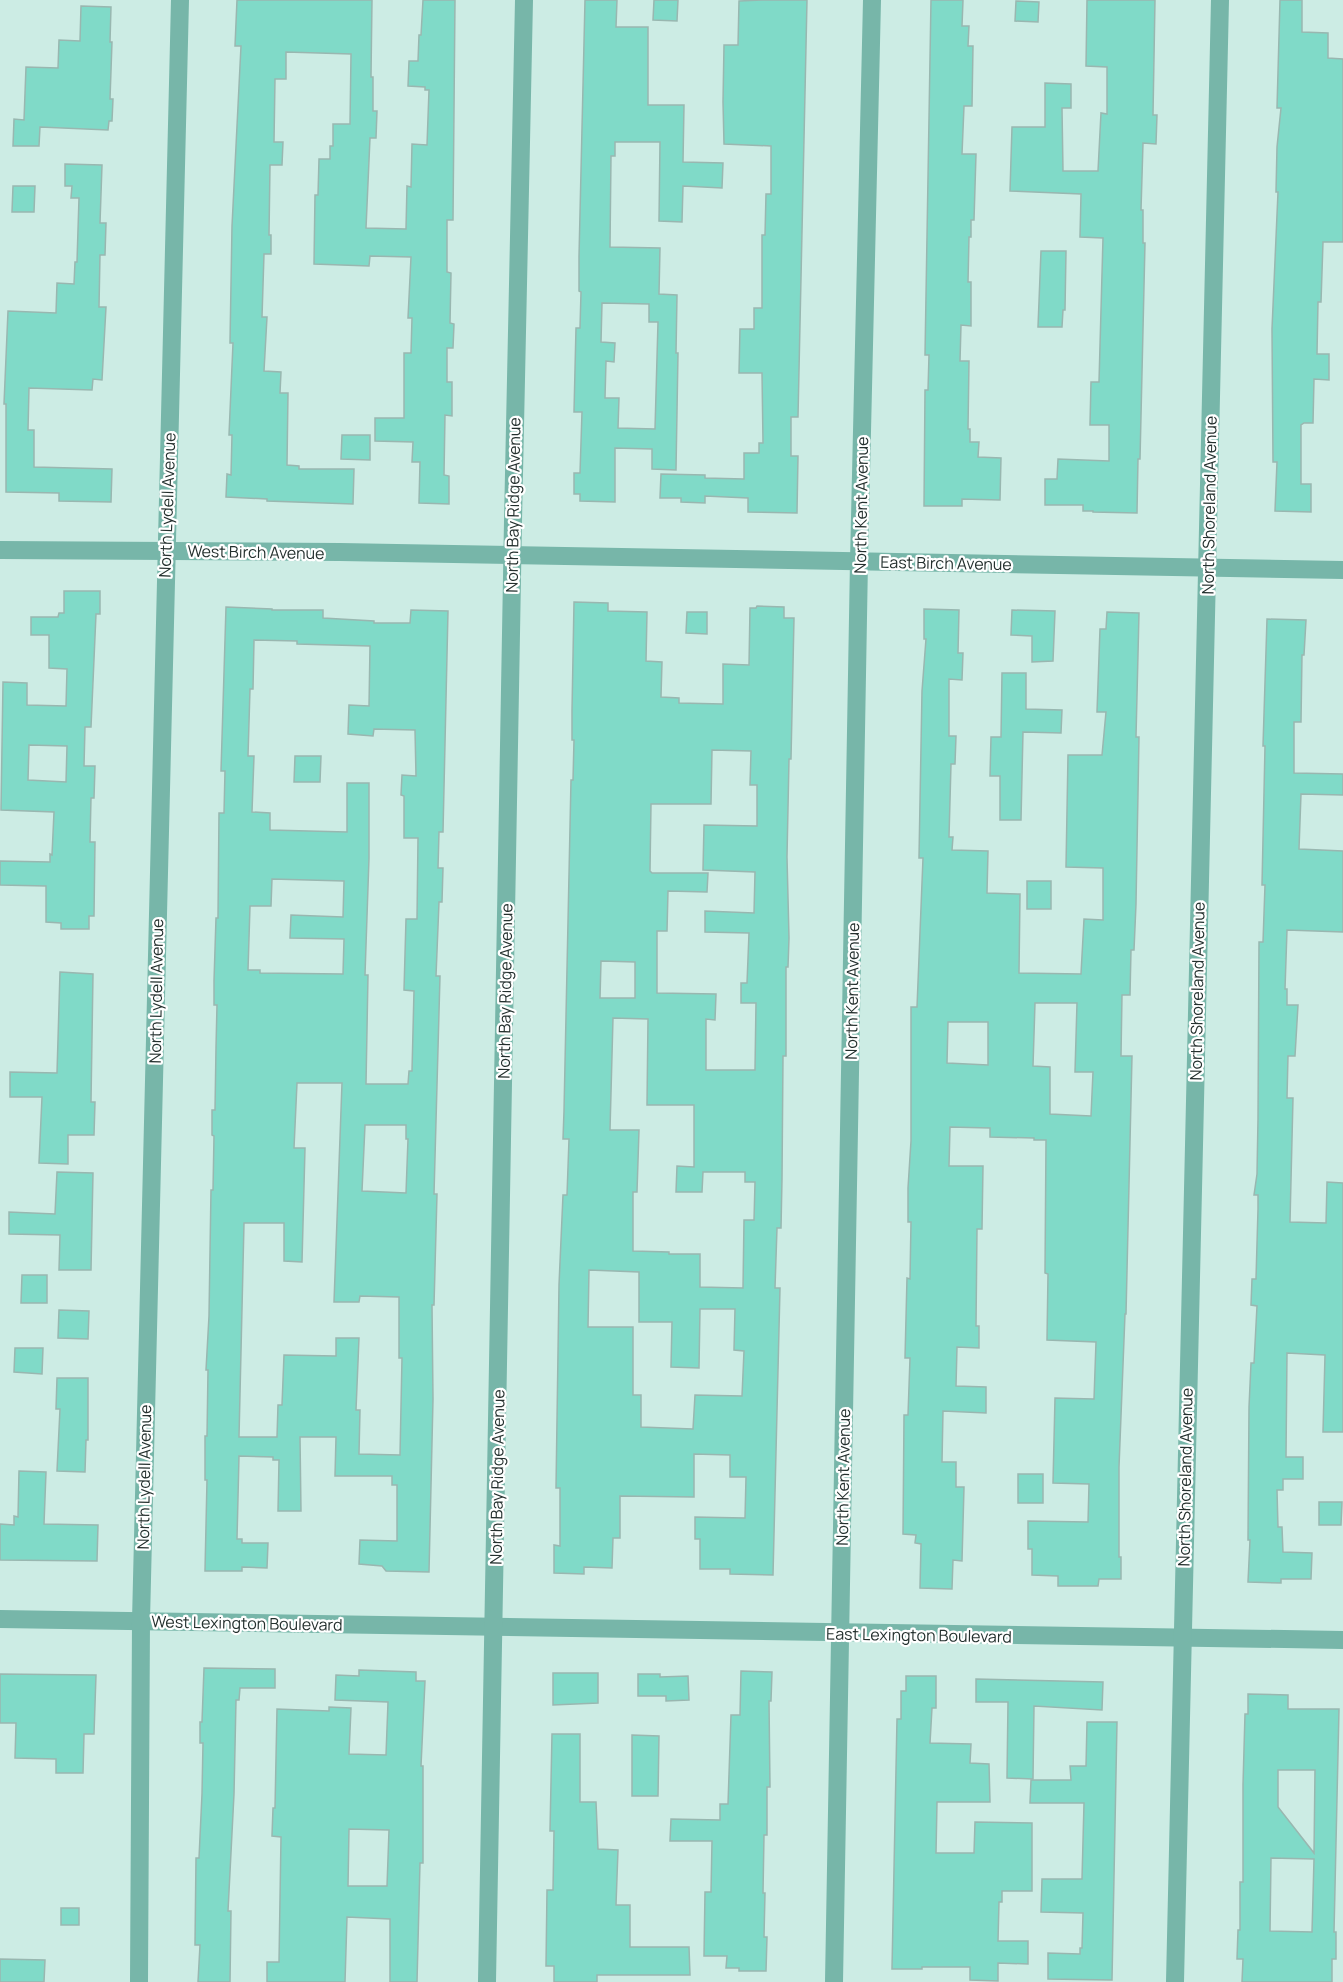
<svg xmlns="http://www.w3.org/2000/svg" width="1343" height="1982" font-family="Manrope,sans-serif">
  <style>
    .building { fill: #80dac8; stroke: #99b7b0; stroke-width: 1.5; fill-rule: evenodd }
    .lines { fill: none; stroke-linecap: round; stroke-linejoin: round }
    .minor { stroke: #77b6a9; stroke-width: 18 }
    .labels { text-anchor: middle; stroke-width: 4.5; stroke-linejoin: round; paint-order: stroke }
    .street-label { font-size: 16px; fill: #24302e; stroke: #fff }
  </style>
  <rect width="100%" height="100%" fill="#ccece4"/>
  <!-- building -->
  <g class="building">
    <path d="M 237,0 L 372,0 L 371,77 L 373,77 L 373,111 L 377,111 L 376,138 L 370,138 L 366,228 L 406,229 L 407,186 L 411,187 L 412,144 L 427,145 L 429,90 L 425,90 L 425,87 L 408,86 L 409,61 L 418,61 L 419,35 L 421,35 L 423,0 L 455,0 L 453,220 L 447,220 L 447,272 L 451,273 L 450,323 L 454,324 L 453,348 L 447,348 L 447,382 L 452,382 L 452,416 L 445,415 L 444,475 L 449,476 L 449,504 L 419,503 L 420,462 L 412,462 L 413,442 L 375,441 L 375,418 L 404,418 L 404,353 L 411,353 L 412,318 L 408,318 L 411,257 L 370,256 L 369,266 L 314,264 L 315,195 L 318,195 L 319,159 L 330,159 L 330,146 L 333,146 L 333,124 L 350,124 L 351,54 L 286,52 L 286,79 L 275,79 L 274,142 L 283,142 L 282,165 L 270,165 L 269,235 L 271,235 L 271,254 L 264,254 L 262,317 L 267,317 L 264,371 L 281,372 L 280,393 L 288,393 L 287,465 L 299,466 L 299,469 L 354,469 L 353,504 L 267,501 L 267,499 L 226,497 L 227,474 L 231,475 L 232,435 L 229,435 L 233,343 L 230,343 L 232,226 L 241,46 L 235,46 Z"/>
    <path d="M 585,0 L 617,0 L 616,27 L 648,27 L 648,105 L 684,105 L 683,162 L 723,163 L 722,188 L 683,186 L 682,222 L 659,221 L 660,142 L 615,142 L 615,156 L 611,156 L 610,247 L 660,248 L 659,294 L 677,295 L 676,353 L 678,353 L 676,470 L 652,469 L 652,449 L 615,448 L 615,502 L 580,501 L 580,494 L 574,494 L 574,473 L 580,473 L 582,412 L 574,412 L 576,328 L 580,328 L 581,292 L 579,291 L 579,257 ZM 602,303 L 649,304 L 649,322 L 658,322 L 655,429 L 618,428 L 619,398 L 605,398 L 606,361 L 614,362 L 615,343 L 601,342 Z"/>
    <path d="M 654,0 L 678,0 L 677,21 L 653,20 Z"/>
    <path d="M 762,0 L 807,0 L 798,417 L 791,417 L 791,456 L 798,456 L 797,513 L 748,512 L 748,498 L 705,496 L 705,503 L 681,502 L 681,498 L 660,498 L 661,474 L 705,475 L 705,478 L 744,479 L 744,453 L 759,453 L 759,443 L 763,443 L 762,373 L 739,373 L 740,329 L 754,329 L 754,308 L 762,308 L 762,235 L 765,235 L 766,194 L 771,194 L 771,146 L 724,144 L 723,102 L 724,45 L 738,45 L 739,1 Z"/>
    <path d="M 931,0 L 963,0 L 962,26 L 969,26 L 968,46 L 973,46 L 972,106 L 964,106 L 962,154 L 976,154 L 974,220 L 971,220 L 971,237 L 969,237 L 968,282 L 971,282 L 971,326 L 961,325 L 960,361 L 969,361 L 968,429 L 970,429 L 970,442 L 979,442 L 978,457 L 1001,458 L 1000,500 L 962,499 L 962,506 L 924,506 L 925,390 L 928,390 L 929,355 L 925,355 Z"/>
    <path d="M 1087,0 L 1155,0 L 1153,115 L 1157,115 L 1156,144 L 1143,143 L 1141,210 L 1143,210 L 1143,243 L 1145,243 L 1140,459 L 1138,459 L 1137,513 L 1093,512 L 1093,511 L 1083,511 L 1083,505 L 1045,505 L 1045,479 L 1057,479 L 1058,459 L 1109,461 L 1109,425 L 1090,425 L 1091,382 L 1099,382 L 1103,238 L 1080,237 L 1081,194 L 1010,191 L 1012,127 L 1045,127 L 1045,83 L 1071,84 L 1071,108 L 1062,108 L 1063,171 L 1098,171 L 1101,113 L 1107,114 L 1107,67 L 1086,66 Z"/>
    <path d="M 1280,0 L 1302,0 L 1302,32 L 1328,33 L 1328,58 L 1343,59 L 1343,242 L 1323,242 L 1321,302 L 1318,302 L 1317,354 L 1329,354 L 1329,380 L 1314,379 L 1313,423 L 1304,423 L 1301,425 L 1301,484 L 1311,484 L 1311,512 L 1275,511 L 1277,462 L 1273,462 L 1272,329 L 1278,192 L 1276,192 L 1277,147 L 1281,108 L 1277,108 Z"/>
    <path d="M 1016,1 L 1039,2 L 1038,22 L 1015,21 Z"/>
    <path d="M 81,6 L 111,7 L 110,42 L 112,42 L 110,99 L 113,99 L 112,121 L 109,121 L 108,130 L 40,127 L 39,146 L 13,146 L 14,119 L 24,120 L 26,67 L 58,68 L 59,40 L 80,41 Z"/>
    <path d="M 65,164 L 102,165 L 100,223 L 106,223 L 105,255 L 100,255 L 99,307 L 106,307 L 102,380 L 93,379 L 92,390 L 29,388 L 28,430 L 34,430 L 34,467 L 112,469 L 111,502 L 59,501 L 59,493 L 6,492 L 6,404 L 4,404 L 8,311 L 56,313 L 57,283 L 74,284 L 75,262 L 77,262 L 79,198 L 71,198 L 72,186 L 65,186 Z"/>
    <path d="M 13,186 L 35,186 L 34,212 L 12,212 Z"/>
    <path d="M 1041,251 L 1066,251 L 1065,310 L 1063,310 L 1062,327 L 1038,327 Z"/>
    <path d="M 342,435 L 370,435 L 370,460 L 341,459 Z"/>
    <path d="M 64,591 L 100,591 L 100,614 L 96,614 L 91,727 L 85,727 L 84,766 L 95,766 L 94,798 L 91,798 L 90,842 L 95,842 L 94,916 L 89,916 L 89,929 L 61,929 L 61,923 L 46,922 L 46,886 L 0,885 L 0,861 L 50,862 L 50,854 L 52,855 L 54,812 L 1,810 L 3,682 L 27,683 L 27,705 L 66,706 L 67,669 L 49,668 L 49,635 L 31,635 L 31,617 L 58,617 L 59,613 L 64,613 ZM 29,745 L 67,746 L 66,782 L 28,780 Z"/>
    <path d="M 574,602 L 608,603 L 608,611 L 647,612 L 646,661 L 662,662 L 661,697 L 679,698 L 679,703 L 723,704 L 723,664 L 749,665 L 750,608 L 756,608 L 757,606 L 784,607 L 784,618 L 794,618 L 791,759 L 789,759 L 787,857 L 789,938 L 788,967 L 786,967 L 786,1056 L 783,1056 L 782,1179 L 781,1228 L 777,1228 L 775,1288 L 780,1288 L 773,1575 L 730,1574 L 730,1569 L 700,1569 L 700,1539 L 695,1539 L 695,1517 L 745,1518 L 746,1477 L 730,1477 L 730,1455 L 694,1454 L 694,1497 L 620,1496 L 620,1538 L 613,1538 L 612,1568 L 584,1567 L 584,1574 L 554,1573 L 554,1545 L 560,1546 L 560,1488 L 556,1488 L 559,1285 L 563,1195 L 567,1195 L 569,1139 L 563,1139 L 564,1111 L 571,780 L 573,780 L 574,740 L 572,740 L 572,711 ZM 712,750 L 751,751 L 750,785 L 757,785 L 757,826 L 704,825 L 703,870 L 755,872 L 754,913 L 705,911 L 705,932 L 749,933 L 747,983 L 741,983 L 741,1003 L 756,1003 L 755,1070 L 706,1070 L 706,1019 L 715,1020 L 716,994 L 657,993 L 657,931 L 667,931 L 668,891 L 707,892 L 708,873 L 652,873 L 650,871 L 651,804 L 711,804 ZM 601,961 L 635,962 L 635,998 L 600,998 ZM 613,1018 L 648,1019 L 647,1105 L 694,1105 L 694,1167 L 677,1166 L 676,1192 L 702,1192 L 703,1172 L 745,1172 L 745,1182 L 755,1182 L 754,1220 L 744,1220 L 743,1288 L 700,1287 L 700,1254 L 669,1254 L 669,1252 L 633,1251 L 633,1192 L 637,1192 L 639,1130 L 610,1130 ZM 589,1270 L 639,1272 L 639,1322 L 672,1322 L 671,1367 L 699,1368 L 700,1309 L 735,1309 L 734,1350 L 744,1351 L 742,1396 L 695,1395 L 693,1429 L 641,1427 L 641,1395 L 633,1395 L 633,1327 L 588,1327 Z"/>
    <path d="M 226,607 L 272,609 L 272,610 L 323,610 L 323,618 L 374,621 L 374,623 L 410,623 L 411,610 L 448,611 L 443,832 L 439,832 L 438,868 L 443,868 L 442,902 L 439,902 L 436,976 L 440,976 L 434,1194 L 437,1194 L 434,1305 L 432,1305 L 433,1399 L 429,1572 L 386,1571 L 382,1566 L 359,1564 L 360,1540 L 397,1541 L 397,1485 L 392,1485 L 392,1476 L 335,1476 L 336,1437 L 300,1437 L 301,1511 L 278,1511 L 279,1460 L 273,1460 L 273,1457 L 239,1456 L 237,1539 L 242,1539 L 242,1543 L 268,1543 L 267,1568 L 242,1567 L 242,1571 L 205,1571 L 207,1480 L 205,1480 L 205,1436 L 207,1436 L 208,1370 L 206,1370 L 209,1316 L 211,1190 L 213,1190 L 214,1136 L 212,1135 L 212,1110 L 215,1110 L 216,1048 L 217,1005 L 214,1005 L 214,981 L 216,918 L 218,918 L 219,813 L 224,813 L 225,771 L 221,771 ZM 254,640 L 297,641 L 297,644 L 370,646 L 369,706 L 349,705 L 348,734 L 373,736 L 374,729 L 415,730 L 416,776 L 402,775 L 401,795 L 404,796 L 404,838 L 418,838 L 417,919 L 406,919 L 404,990 L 414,991 L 412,1071 L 409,1071 L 408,1084 L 366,1084 L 368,975 L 365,975 L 369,858 L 369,783 L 347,783 L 347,832 L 270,830 L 270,813 L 252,812 L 254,756 L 248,756 L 250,689 L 253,689 ZM 272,879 L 344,881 L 343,917 L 291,915 L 290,938 L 344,939 L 343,974 L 260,973 L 260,970 L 248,970 L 250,906 L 271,906 ZM 297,1083 L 342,1083 L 334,1302 L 359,1302 L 360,1296 L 399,1297 L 399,1358 L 402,1358 L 400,1455 L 359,1454 L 360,1410 L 356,1410 L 359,1338 L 336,1338 L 336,1356 L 284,1355 L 282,1405 L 278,1405 L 277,1437 L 239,1437 L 244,1223 L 284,1223 L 284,1261 L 302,1262 L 305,1148 L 294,1148 ZM 365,1125 L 406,1125 L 406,1139 L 408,1139 L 406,1193 L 362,1191 Z"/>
    <path d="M 924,609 L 959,610 L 958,653 L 963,653 L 962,680 L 949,679 L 949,736 L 956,736 L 955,764 L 951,764 L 949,837 L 953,837 L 952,850 L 988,851 L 987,893 L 1020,894 L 1019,973 L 1081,974 L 1084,919 L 1103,920 L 1103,868 L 1066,867 L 1068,755 L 1102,755 L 1106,712 L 1097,712 L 1100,629 L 1106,629 L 1107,612 L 1139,613 L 1136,737 L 1139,737 L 1136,904 L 1134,950 L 1131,950 L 1130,995 L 1122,995 L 1121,1056 L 1132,1056 L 1126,1314 L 1125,1314 L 1119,1467 L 1119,1557 L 1121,1557 L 1121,1579 L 1099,1579 L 1098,1586 L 1058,1586 L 1058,1576 L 1032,1575 L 1032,1549 L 1028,1549 L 1028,1521 L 1088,1522 L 1089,1484 L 1053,1483 L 1055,1398 L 1094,1399 L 1096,1342 L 1047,1340 L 1048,1274 L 1045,1273 L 1046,1140 L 1034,1140 L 1034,1138 L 990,1137 L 990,1128 L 950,1127 L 949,1166 L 983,1166 L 982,1229 L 977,1229 L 976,1326 L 979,1326 L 979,1348 L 957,1347 L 956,1386 L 986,1387 L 986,1413 L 943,1411 L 942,1462 L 956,1462 L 956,1487 L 964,1487 L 962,1561 L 953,1560 L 952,1589 L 920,1588 L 921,1544 L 915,1543 L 916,1535 L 903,1534 L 904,1415 L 908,1415 L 910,1358 L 905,1358 L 907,1278 L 910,1279 L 911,1222 L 908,1222 L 908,1188 L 911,1141 L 911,1007 L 917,1007 L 923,858 L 919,858 L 922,691 L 926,639 L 924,639 ZM 1035,1003 L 1077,1003 L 1075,1072 L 1093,1072 L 1091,1116 L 1050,1114 L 1050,1067 L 1033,1066 ZM 948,1022 L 988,1022 L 988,1065 L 947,1063 Z"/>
    <path d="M 1012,610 L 1055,611 L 1053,661 L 1032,662 L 1032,636 L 1011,635 Z"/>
    <path d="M 687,612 L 707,612 L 707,634 L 686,633 Z"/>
    <path d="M 1267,619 L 1306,620 L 1304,655 L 1302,655 L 1301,722 L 1294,722 L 1294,773 L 1343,774 L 1343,795 L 1301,794 L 1299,849 L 1343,851 L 1343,932 L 1287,930 L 1285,989 L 1287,989 L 1287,1005 L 1298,1005 L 1295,1056 L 1288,1056 L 1287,1098 L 1293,1098 L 1290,1222 L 1326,1223 L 1327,1182 L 1343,1183 L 1343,1432 L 1323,1432 L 1325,1355 L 1287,1353 L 1286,1457 L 1303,1457 L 1303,1479 L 1283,1479 L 1283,1490 L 1277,1490 L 1278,1527 L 1282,1527 L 1283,1552 L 1312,1553 L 1311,1579 L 1281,1579 L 1281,1583 L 1248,1582 L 1250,1540 L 1248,1540 L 1249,1407 L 1251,1363 L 1254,1363 L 1257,1306 L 1251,1305 L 1252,1279 L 1256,1279 L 1258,1209 L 1258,1195 L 1254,1195 L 1257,1174 L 1258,1119 L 1259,942 L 1263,942 L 1265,885 L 1262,885 L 1265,746 L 1263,746 Z"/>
    <path d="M 1002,673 L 1026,673 L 1026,709 L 1062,710 L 1061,733 L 1023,732 L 1021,820 L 1000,820 L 1000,776 L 990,776 L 991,737 L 1001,737 Z"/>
    <path d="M 295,756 L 321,756 L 320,782 L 294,782 Z"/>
    <rect x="1027" y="881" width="24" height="28"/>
    <path d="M 60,972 L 93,974 L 91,1102 L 95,1102 L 94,1135 L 68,1135 L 68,1164 L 39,1163 L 42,1097 L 10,1097 L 10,1072 L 57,1073 Z"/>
    <path d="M 57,1172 L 93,1173 L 91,1270 L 59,1270 L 60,1235 L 9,1234 L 9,1212 L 55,1214 Z"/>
    <path d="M 22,1275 L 47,1275 L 47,1303 L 21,1303 Z"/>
    <path d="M 59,1310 L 89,1311 L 88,1339 L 58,1338 Z"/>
    <path d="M 15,1348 L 43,1348 L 42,1374 L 14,1372 Z"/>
    <path d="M 57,1378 L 88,1378 L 88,1440 L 86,1440 L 85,1472 L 57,1471 L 60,1409 L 56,1409 Z"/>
    <path d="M 19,1471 L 46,1472 L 44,1524 L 98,1525 L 97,1561 L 0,1560 L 0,1524 L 14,1525 L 14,1516 L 18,1517 Z"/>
    <rect x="1018" y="1474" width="25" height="29"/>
    <path d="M 1319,1502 L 1342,1502 L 1341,1525 L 1319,1525 Z"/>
    <path d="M 204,1668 L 275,1669 L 275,1688 L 240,1688 L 239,1700 L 236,1700 L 234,1794 L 228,1911 L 231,1911 L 230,1982 L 198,1982 L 200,1945 L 195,1945 L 196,1858 L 199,1858 L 202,1794 L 203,1743 L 200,1743 L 200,1722 L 202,1722 Z"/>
    <path d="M 359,1670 L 416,1672 L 416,1681 L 425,1681 L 421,1766 L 423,1766 L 423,1863 L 420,1863 L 417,1982 L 390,1982 L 390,1919 L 347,1917 L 345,1982 L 267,1982 L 267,1962 L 279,1962 L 281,1837 L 272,1836 L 273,1808 L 275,1808 L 277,1709 L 329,1711 L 329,1707 L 351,1708 L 349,1754 L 386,1755 L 388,1702 L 335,1700 L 336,1675 L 359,1676 ZM 349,1829 L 389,1830 L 387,1886 L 348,1886 Z"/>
    <path d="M 741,1671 L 772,1672 L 771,1701 L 769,1701 L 770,1787 L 767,1787 L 767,1835 L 764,1835 L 763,1893 L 765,1893 L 764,1937 L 767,1937 L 766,1971 L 739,1971 L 739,1968 L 726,1968 L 727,1956 L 704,1956 L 705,1892 L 711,1892 L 712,1841 L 670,1841 L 671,1819 L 720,1820 L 720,1804 L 728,1804 L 731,1715 L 740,1715 Z"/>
    <path d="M 553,1673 L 598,1673 L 598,1703 L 553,1705 Z"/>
    <path d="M 0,1674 L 96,1675 L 94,1734 L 84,1734 L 83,1773 L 56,1773 L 56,1759 L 15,1758 L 16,1723 L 0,1723 Z"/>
    <path d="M 638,1674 L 660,1674 L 660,1677 L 688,1676 L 689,1700 L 666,1701 L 666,1696 L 638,1696 Z"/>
    <path d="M 906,1676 L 936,1676 L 936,1708 L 932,1708 L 930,1743 L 971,1744 L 970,1763 L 989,1764 L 990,1802 L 937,1802 L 936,1853 L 974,1853 L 975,1822 L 1032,1823 L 1032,1891 L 1002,1891 L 1002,1902 L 999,1902 L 998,1941 L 1028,1941 L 1028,1964 L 998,1963 L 998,1981 L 970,1980 L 970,1967 L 922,1967 L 922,1969 L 892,1969 L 897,1719 L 901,1719 L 901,1691 L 906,1691 Z"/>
    <path d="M 976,1679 L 1103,1682 L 1102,1710 L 1034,1706 L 1033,1779 L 1007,1778 L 1008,1702 L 976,1702 Z"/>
    <path d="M 1248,1694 L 1288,1695 L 1288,1709 L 1339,1709 L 1334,1932 L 1336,1932 L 1336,1959 L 1332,1959 L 1332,1982 L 1242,1982 L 1243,1959 L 1237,1959 L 1238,1930 L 1240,1930 L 1240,1882 L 1243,1882 L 1243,1785 L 1245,1714 L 1248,1714 ZM 1278,1770 L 1315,1770 L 1314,1853 L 1278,1807 ZM 1271,1858 L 1314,1859 L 1312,1932 L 1270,1931 Z"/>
    <path d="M 1087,1722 L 1117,1722 L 1112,1980 L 1048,1979 L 1048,1953 L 1080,1954 L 1080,1948 L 1082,1948 L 1083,1913 L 1041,1912 L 1042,1879 L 1082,1879 L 1084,1803 L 1030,1803 L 1031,1780 L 1071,1780 L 1070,1766 L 1086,1766 Z"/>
    <path d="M 552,1734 L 580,1734 L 580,1802 L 596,1802 L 598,1849 L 618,1850 L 616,1905 L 630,1905 L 630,1947 L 689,1947 L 690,1975 L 597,1975 L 597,1982 L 554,1982 L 554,1966 L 546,1966 L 547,1890 L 553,1890 L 554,1831 L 550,1831 Z"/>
    <path d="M 632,1735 L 659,1736 L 658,1796 L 632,1796 Z"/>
    <rect x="61" y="1908" width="18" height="17"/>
    <path d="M 0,1959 L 45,1960 L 44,1982 L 0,1982 Z"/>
  </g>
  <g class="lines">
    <!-- minor -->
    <g class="minor">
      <path d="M 0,550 L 340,552 L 1343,570"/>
      <path d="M 0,1619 L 1343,1640"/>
      <path d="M 139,1982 L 141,1621 L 180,0"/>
      <path d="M 487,1982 L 513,521 L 524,0"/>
      <path d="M 834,1982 L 859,561 L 872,0"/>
      <path d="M 1175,1982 L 1220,0"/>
    </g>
  </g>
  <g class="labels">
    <!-- street labels -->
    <g class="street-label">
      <text transform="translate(167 505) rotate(-88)" y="6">North Lydell Avenue</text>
      <text transform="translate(513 505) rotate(-89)" y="6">North Bay Ridge Avenue</text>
      <text transform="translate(861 505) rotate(-89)" y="6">North Kent Avenue</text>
      <text transform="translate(1209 505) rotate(-89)" y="6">North Shoreland Avenue</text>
      <text transform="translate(256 552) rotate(1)" y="6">West Birch Avenue</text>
      <text transform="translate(946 563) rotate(1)" y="6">East Birch Avenue</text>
      <text transform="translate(156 991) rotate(-89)" y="6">North Lydell Avenue</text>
      <text transform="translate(505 991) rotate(-89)" y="6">North Bay Ridge Avenue</text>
      <text transform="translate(852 991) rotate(-89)" y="6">North Kent Avenue</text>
      <text transform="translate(1197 991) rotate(-89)" y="6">North Shoreland Avenue</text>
      <text transform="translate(144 1477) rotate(-89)" y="6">North Lydell Avenue</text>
      <text transform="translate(497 1477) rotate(-89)" y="6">North Bay Ridge Avenue</text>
      <text transform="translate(843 1477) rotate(-89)" y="6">North Kent Avenue</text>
      <text transform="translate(1185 1477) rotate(-89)" y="6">North Shoreland Avenue</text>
      <text transform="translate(247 1623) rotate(1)" y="6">West Lexington Boulevard</text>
      <text transform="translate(919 1635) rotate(1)" y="6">East Lexington Boulevard</text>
    </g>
  </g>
</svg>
